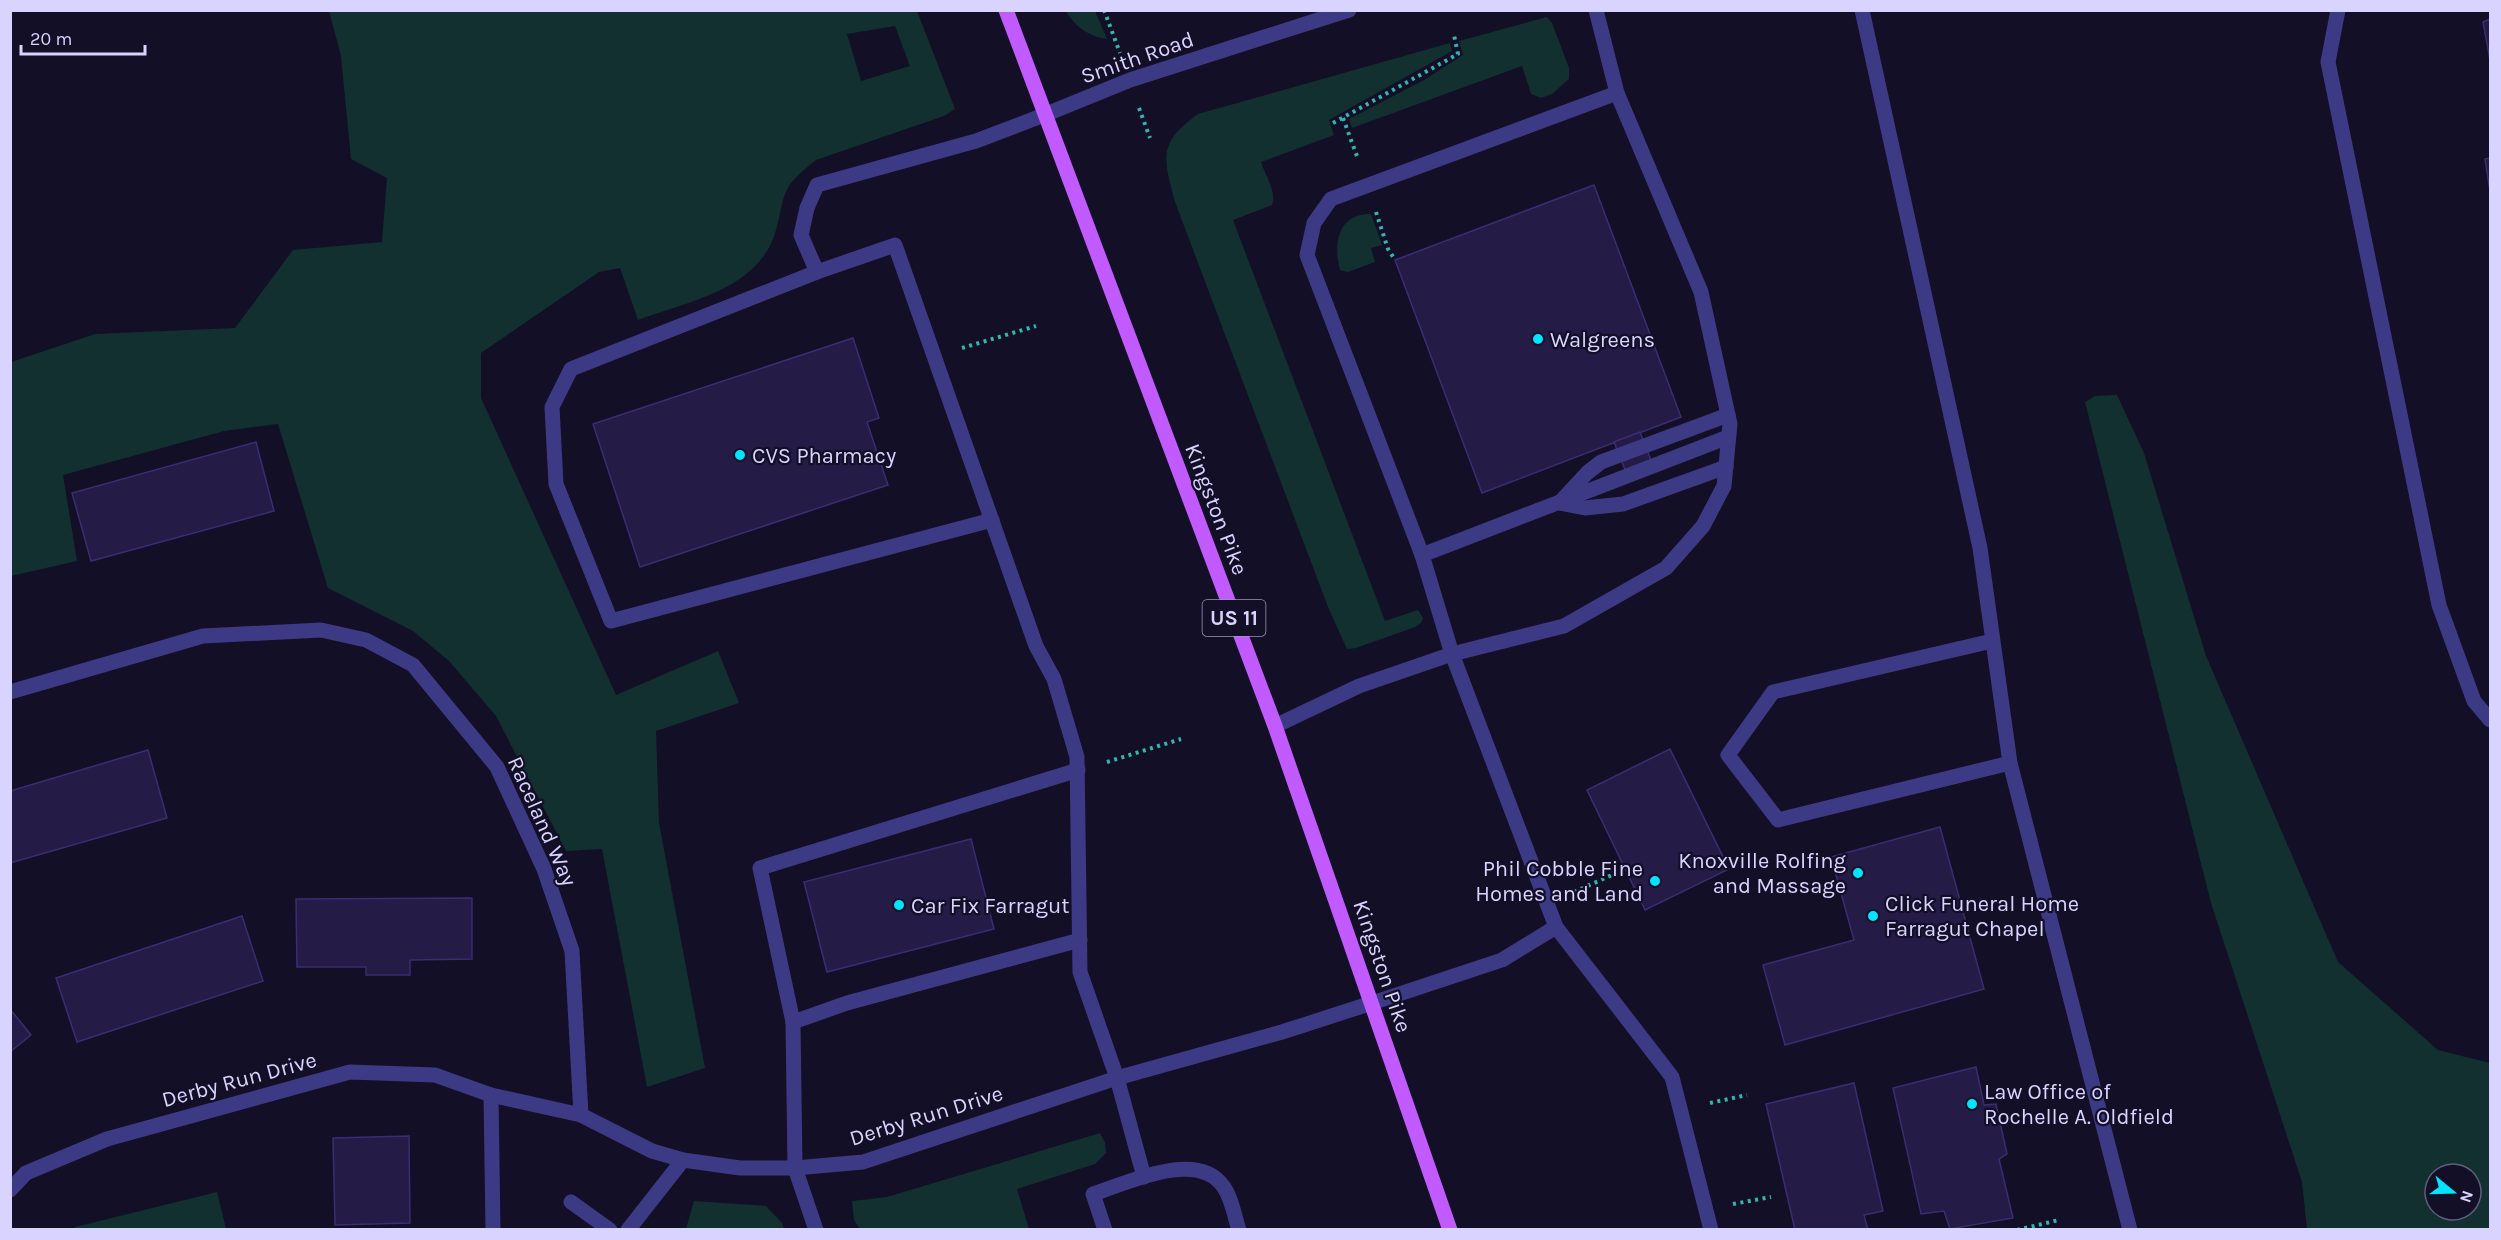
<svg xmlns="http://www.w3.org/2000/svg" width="2501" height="1240" font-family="Karla,sans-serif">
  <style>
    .green { fill: #12302f; fill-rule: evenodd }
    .building { fill: #241b47; stroke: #3b2d73; stroke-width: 1.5 }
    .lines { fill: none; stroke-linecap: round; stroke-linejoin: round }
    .path { stroke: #2fb8b0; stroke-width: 4; stroke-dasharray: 3 4.5; stroke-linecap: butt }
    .service { stroke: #3d3a85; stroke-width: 15 }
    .minor { stroke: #3d3a85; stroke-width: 15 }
    .tertiary { stroke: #3d3a85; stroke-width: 15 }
    .primary { stroke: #c25bff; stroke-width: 15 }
    .poi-dot { fill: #00e5ff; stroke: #130f26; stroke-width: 2 }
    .labels { text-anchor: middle; stroke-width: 4.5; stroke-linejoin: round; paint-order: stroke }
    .shield { fill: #130f26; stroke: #9e99be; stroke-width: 1.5 }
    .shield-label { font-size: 21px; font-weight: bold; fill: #d9d4ff }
    .street-label { font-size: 22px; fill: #d9d4ff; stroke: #130f26 }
    .poi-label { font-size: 22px; fill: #d9d4ff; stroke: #130f26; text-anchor: start }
  </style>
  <rect width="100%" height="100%" fill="#130f26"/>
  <!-- green -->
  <g class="green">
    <path d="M 329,11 L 917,11 L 955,109 L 944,116 L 816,160 C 805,169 790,180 785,194 C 780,208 779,224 773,239 C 752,291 686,302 638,320 L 620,268 L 599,272 L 481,353 L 481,398 L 616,695 L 718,651 L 739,703 L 656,731 L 659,823 L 705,1068 L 647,1087 L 602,849 L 566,851 L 496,716 L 449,661 L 413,631 L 328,588 L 278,424 L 224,431 L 63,475 L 77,561 L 11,576 L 11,362 L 95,334 L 235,328 L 293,250 L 382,242 L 387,178 L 351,159 L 341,56 ZM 895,26 L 910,66 L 861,81 L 847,34 Z"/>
    <path d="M 1066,11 L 1095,11 L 1107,39 C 1090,37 1074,26 1066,11 Z"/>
    <path d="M 1547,17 L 1552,23 L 1569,68 L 1569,79 L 1552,94 L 1541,98 L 1531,94 L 1522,66 L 1352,128 L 1349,119 L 1424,80 L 1463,55 L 1459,41 Z"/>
    <path d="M 1450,43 L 1452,51 L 1329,120 L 1334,135 L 1261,162 C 1265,175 1277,192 1272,205 L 1233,220 L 1385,621 L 1418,610 L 1423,618 L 1421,623 L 1415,627 L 1356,648 L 1347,649 L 1328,607 L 1175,202 C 1163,157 1158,143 1198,114 Z"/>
    <path d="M 1371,214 L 1382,245 L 1371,248 L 1375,262 L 1348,272 L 1340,270 C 1333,244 1338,213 1371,214 Z"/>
    <path d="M 2117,395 L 2144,453 L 2206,656 L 2338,962 L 2438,1050 L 2490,1063 L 2490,1229 L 2307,1229 L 2302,1182 L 2211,903 L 2085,402 L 2095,396 ZM 2435,1174 L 2471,1174 L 2471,1210 L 2435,1210 Z"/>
    <path d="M 1100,1133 L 1105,1143 L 1106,1153 L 1095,1164 L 1017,1189 L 1029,1229 L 860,1229 L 854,1220 L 852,1201 L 887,1197 Z"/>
    <path d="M 217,1192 L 226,1229 L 75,1229 L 75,1227 Z"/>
    <path d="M 694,1201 L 766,1206 L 782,1223 L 784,1229 L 686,1229 Z"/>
  </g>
  <!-- building -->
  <g class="building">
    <path d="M 2490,19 L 2490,60 L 2483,22 Z"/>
    <path d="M 2490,158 L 2490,191 L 2485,159 Z"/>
    <path d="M 1594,185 L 1681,417 L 1482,493 L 1395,260 Z"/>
    <path d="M 853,338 L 879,418 L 867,422 L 888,485 L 640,567 L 593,424 Z"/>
    <path d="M 1640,432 L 1654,468 L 1628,477 L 1614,442 Z"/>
    <path d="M 256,442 L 274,511 L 91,561 L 72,493 Z"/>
    <path d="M 1670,749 L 1729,869 L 1645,910 L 1587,790 Z"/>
    <path d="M 148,750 L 167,818 L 10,863 L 10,791 Z"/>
    <path d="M 1940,827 L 1984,989 L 1785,1045 L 1763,965 L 1854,940 L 1831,857 Z"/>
    <path d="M 971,839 L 994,929 L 827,972 L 804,882 Z"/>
    <path d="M 472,898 L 472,959 L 410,960 L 410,975 L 366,975 L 366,967 L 297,967 L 296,899 Z"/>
    <path d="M 242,916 L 263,981 L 77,1042 L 56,978 Z"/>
    <path d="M 10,1009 L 31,1035 L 10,1052 Z"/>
    <path d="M 1976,1067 L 1984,1105 L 1996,1104 L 2007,1154 L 1999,1159 L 2013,1218 L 1950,1229 L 1944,1211 L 1921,1214 L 1893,1088 Z"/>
    <path d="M 1854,1083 L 1883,1211 L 1864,1215 L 1868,1230 L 1795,1230 L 1766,1104 Z"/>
    <path d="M 409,1136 L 410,1223 L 335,1225 L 333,1138 Z"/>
  </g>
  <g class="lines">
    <!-- path -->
    <g class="path">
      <path d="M 1104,10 L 1120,53"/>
      <path d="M 1139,108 L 1150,138"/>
      <path d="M 1343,118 L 1358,159"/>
      <path d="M 1333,123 L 1458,54 L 1454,35"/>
      <path d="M 1376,212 L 1388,249 L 1395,260"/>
      <path d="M 962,348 L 1036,326"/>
      <path d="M 1107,762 L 1181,739"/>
      <path d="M 1574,892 L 1612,875"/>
      <path d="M 1710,1103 L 1747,1095"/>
      <path d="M 1733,1204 L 1771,1197"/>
      <path d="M 2017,1230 L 2059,1220"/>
    </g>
    <!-- service -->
    <g class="service">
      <path d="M 1862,10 L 1980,548 L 2010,763 L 2130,1230"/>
      <path d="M 2338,10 L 2328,62 L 2439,605 L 2474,701 L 2490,720"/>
      <path d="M 1617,93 L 1331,199 L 1314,223 L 1307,255 L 1422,555 L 1452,654 L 1556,927 L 1672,1077 L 1711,1230"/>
      <path d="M 1044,115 L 976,141 L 817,185 L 807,208 L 801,235 L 817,272 L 895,245 L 1036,646 L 1054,679 L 1077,757 L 1080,972 L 1117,1078 L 1144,1177"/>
      <path d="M 817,272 L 571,369 L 552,407 L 556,484 L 611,621 L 992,520"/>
      <path d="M 1563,499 L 1587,473 L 1601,462 L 1728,415"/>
      <path d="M 1559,503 L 1585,508 L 1623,504 L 1726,467"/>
      <path d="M 1422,555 L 1728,437"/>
      <path d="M 1992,641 L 1773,692 L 1728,755 L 1778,820 L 2010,763"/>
      <path d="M 1275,726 L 1359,686 L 1452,654 L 1564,626 L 1666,568 L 1703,526 L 1724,486 L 1730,424 L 1701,292 L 1617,93 L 1596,10"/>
      <path d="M 1078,770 L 760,868 L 793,1022 L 847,1003 L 1080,940"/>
      <path d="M 1372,1003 L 1502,960 L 1556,927"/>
      <path d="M 793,1022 L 795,1168 L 816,1230"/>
      <path d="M 571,1202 L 610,1230"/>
      <path d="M 628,1230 L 683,1160"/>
      <path d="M 1105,1230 L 1093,1194 C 1127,1183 1197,1149 1223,1186 C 1232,1198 1234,1215 1239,1230"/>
    </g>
    <!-- minor -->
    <g class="minor">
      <path d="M 10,692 L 203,636 L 321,630 L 366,640 L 413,665 L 497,767 L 544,869 L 572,951 L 581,1115"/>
      <path d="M 491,1095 L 581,1115 L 652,1151 L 683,1160 L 740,1168 L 795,1168 L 863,1162 L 1117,1078 L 1282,1032 L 1372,1003"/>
      <path d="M 10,1190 L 26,1173 L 107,1139 L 350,1072 L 435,1075 L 491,1095 L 493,1230"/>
    </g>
    <!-- tertiary -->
    <path class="tertiary" d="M 1044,115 L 1130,80 L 1349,10"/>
    <!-- primary -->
    <path class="primary" d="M 1006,10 L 1275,726 L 1450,1230"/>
  </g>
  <!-- markers -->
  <g class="poi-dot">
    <circle cx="1538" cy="339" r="6"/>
    <circle cx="740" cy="455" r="6"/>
    <circle cx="1858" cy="873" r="6"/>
    <circle cx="1655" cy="881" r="6"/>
    <circle cx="899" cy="905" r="6"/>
    <circle cx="1873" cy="916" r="6"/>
    <circle cx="1972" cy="1104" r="6"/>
  </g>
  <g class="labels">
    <!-- shield labels -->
    <rect class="shield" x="1202.5" y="600" width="63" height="36" rx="4.5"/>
    <g class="shield-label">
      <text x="1234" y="625">US 11</text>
    </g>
    <!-- street labels -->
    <g class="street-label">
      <text transform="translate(1137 57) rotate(-19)" y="8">Smith Road</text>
      <text transform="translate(1217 509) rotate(69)" y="8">Kingston Pike</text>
      <text transform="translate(543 821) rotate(66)" y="8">Raceland Way</text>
      <text transform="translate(1383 966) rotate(71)" y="8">Kingston Pike</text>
      <text transform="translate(239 1079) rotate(-15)" y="8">Derby Run Drive</text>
      <text transform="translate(926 1115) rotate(-17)" y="8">Derby Run Drive</text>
    </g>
    <!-- poi labels -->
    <g class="poi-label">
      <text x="1550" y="347">Walgreens</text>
      <text x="752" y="463">CVS Pharmacy</text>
      <text x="1846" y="868" text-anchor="end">Knoxville Rolfing<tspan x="1846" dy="25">and Massage</tspan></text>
      <text x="1643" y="876" text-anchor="end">Phil Cobble Fine<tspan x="1643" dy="25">Homes and Land</tspan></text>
      <text x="1885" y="911">Click Funeral Home<tspan x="1885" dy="25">Farragut Chapel</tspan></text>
      <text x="911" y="913">Car Fix Farragut</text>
      <text x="1984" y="1099">Law Office of<tspan x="1984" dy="25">Rochelle A. Oldfield</tspan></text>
    </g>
  </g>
  <!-- border -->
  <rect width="2501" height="1240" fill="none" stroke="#d9d4ff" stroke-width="24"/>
  <!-- north arrow -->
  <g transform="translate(2453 1192) rotate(109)"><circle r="28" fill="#130f26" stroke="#625e7d" stroke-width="1.5"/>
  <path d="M0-4.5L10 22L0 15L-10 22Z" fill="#00e5ff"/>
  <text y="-9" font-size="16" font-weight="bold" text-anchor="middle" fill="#d9d4ff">N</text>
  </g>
  <!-- scale -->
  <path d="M21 45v9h124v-9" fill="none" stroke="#d9d4ff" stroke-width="3"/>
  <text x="30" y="45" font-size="18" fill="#d9d4ff" stroke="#130f26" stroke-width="4.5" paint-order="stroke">20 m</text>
</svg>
